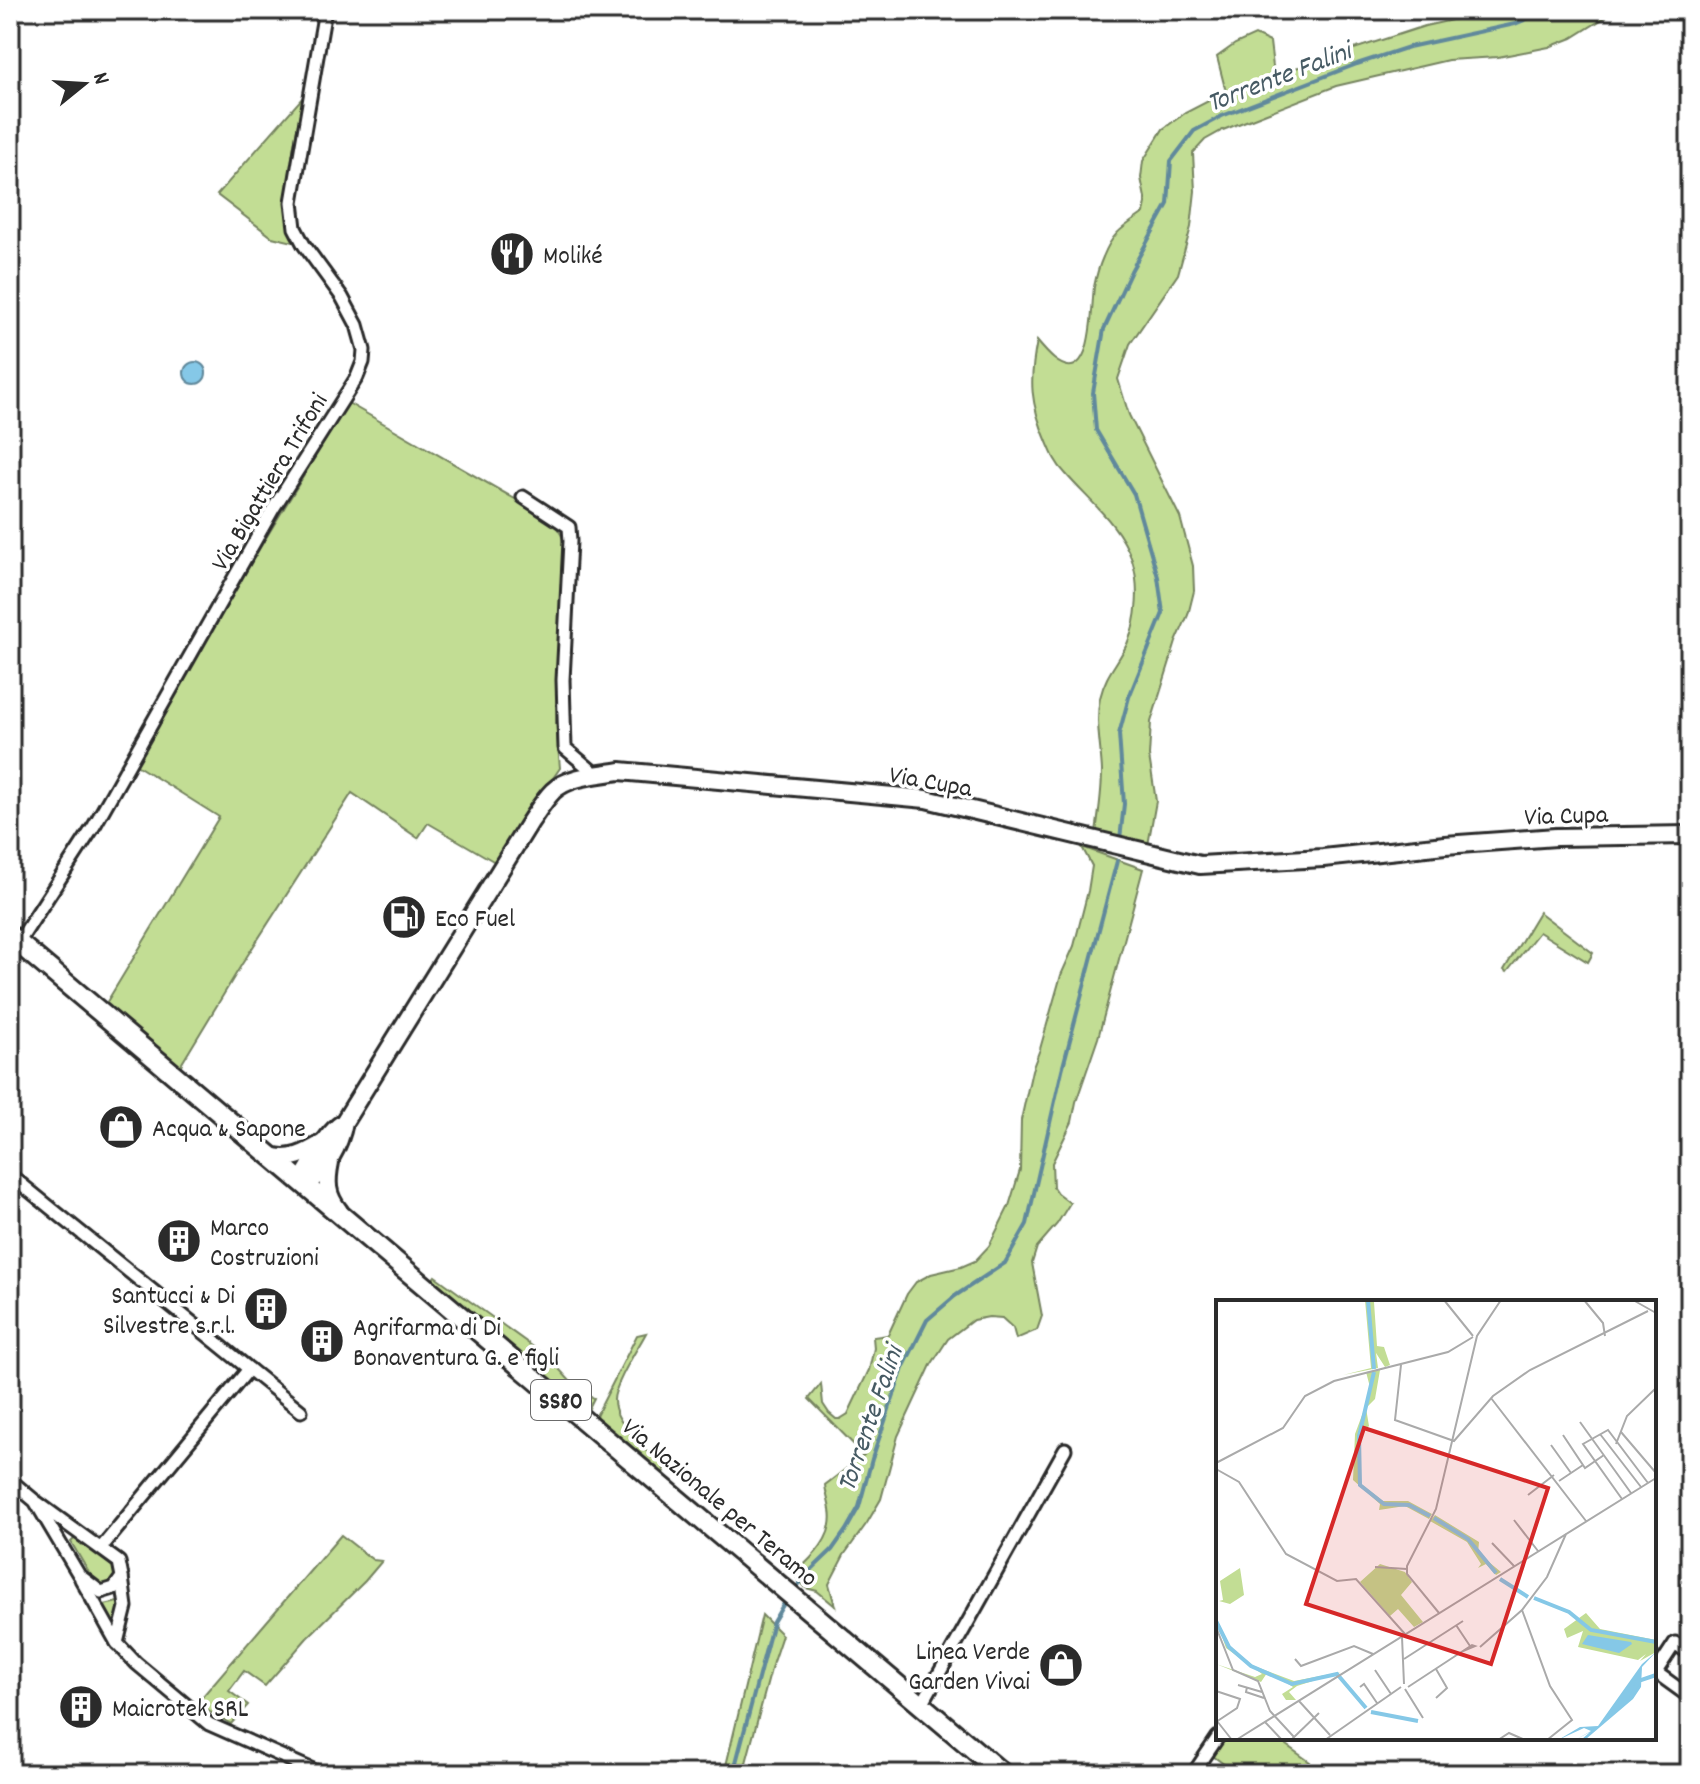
<svg xmlns="http://www.w3.org/2000/svg" width="1700" height="1784" font-family="Dekko,sans-serif">
  <style>
    .green { fill: #c2dd94; stroke: #768460; stroke-width: 2 }
    .water { fill: #85c8e7; stroke: #61899c; stroke-width: 2 }
    .lines { fill: none; stroke-linecap: round; stroke-linejoin: round }
    .stream { stroke: #61899c; stroke-width: 4 }
    .street-casing { stroke: #2b2b2b; stroke-width: 17 }
    .secondary-casing { stroke: #2b2b2b; stroke-width: 22 }
    .primary-casing { stroke: #2b2b2b; stroke-width: 24 }
    .street { stroke: #fff; stroke-width: 11 }
    .secondary { stroke: #fff; stroke-width: 16 }
    .primary { stroke: #fff; stroke-width: 18 }
    .labels { text-anchor: middle; stroke-width: 7; stroke-linejoin: round; paint-order: stroke }
    .shield { fill: #fff; stroke: #6b6b6b; stroke-width: 2 }
    .shield-label { font-size: 24px; font-weight: bold; fill: #2b2b2b }
    .poi-label { font-size: 26px; fill: #2b2b2b; stroke: #fff; text-anchor: start }
    .street-label { font-size: 26px; fill: #2b2b2b; stroke: #fff }
    .water-label { font-size: 28px; font-style: italic; fill: #465a63; stroke: #fff }
    .inset-river { fill: none; stroke: #85c8e7; stroke-width: 4 }
    .inset-road { fill: none; stroke: #aaa; stroke-width: 2 }
    .view { fill: #d62828; fill-opacity: 0.15; stroke: #d62828; stroke-width: 4 }
    .inset-edge { fill: none; stroke: #2b2b2b; stroke-width: 4 }
  </style>
  <rect width="100%" height="100%" fill="#fff"/>
  <filter id="ink" filterUnits="userSpaceOnUse"><feTurbulence type="fractalNoise" baseFrequency=".0125" numOctaves="2"/><feDisplacementMap in="SourceGraphic" scale="16" xChannelSelector="R" yChannelSelector="G"/><feConvolveMatrix kernelMatrix="1 2 1 2 8 2 1 2 1" color-interpolation-filters="sRGB"/></filter>
  <g filter="url(#ink)">
    <!-- green -->
    <g class="green">
      <path d="M 1497,10 L 1617,10 L 1572,38 L 1549,47 L 1498,57 L 1448,60 L 1336,86 L 1223,130 L 1205,140 L 1193,153 L 1195,191 L 1191,227 L 1178,274 L 1130,344 L 1118,379 L 1129,415 L 1180,517 L 1193,566 L 1194,591 L 1188,615 L 1176,642 L 1151,722 L 1149,756 L 1156,801 L 1148,845 L 1096,832 C 1099,812 1102,792 1102,771 C 1101,747 1095,722 1100,698 C 1106,673 1117,665 1127,644 C 1138,620 1140,585 1132,560 C 1120,524 1089,501 1065,473 C 1056,464 1052,454 1047,442 C 1030,403 1029,381 1037,341 C 1042,347 1048,354 1054,359 C 1094,391 1091,306 1094,287 C 1096,277 1099,266 1103,257 C 1113,232 1122,228 1144,213 L 1146,203 L 1141,178 L 1143,161 L 1163,129 L 1185,113 L 1226,92 L 1217,57 L 1235,44 L 1255,35 L 1270,42 L 1274,75 L 1425,26 Z"/>
      <path d="M 303,97 C 295,142 280,198 293,242 L 272,237 L 217,195 Z"/>
      <path d="M 348,403 L 522,503 C 538,513 557,521 563,539 L 556,723 L 560,768 L 495,862 L 428,823 L 418,838 L 352,793 L 242,964 L 179,1068 L 105,1005 L 219,817 L 133,763 L 205,638 Z"/>
      <path d="M 1082,847 L 1143,869 L 1098,1038 L 1076,1102 L 1072,1122 L 1052,1163 L 1053,1187 L 1057,1193 L 1070,1203 L 1057,1224 L 1037,1247 L 1032,1263 L 1042,1316 L 1037,1330 L 1016,1339 L 1013,1328 L 1002,1318 L 989,1317 L 973,1320 L 948,1339 L 931,1365 L 898,1436 L 881,1499 L 867,1523 L 844,1555 L 829,1584 L 835,1606 L 817,1591 L 806,1588 L 794,1574 C 812,1558 835,1537 830,1510 C 829,1502 826,1494 825,1485 L 864,1455 L 809,1399 L 821,1384 L 823,1404 L 829,1413 L 836,1419 L 840,1419 L 848,1414 L 869,1370 L 874,1348 L 873,1337 L 888,1335 L 907,1294 L 916,1282 L 931,1274 L 961,1267 L 975,1261 L 989,1246 L 1009,1206 L 1020,1170 L 1021,1120 L 1032,1070 L 1040,1049 L 1061,975 L 1074,946 L 1088,891 L 1092,866 Z"/>
      <path d="M 1539,912 L 1593,953 L 1588,962 L 1539,932 L 1507,972 L 1504,970 Z"/>
      <path d="M 435,1276 L 550,1359 L 580,1392 L 594,1398 L 587,1412 L 432,1280 Z"/>
      <path d="M 646,1333 C 638,1348 614,1385 614,1400 C 614,1413 622,1424 630,1433 C 638,1444 650,1456 663,1462 L 665,1477 L 594,1420 L 637,1335 Z"/>
      <path d="M 341,1535 L 373,1560 L 382,1561 L 365,1581 L 307,1638 L 265,1686 L 244,1671 L 229,1691 L 248,1705 L 231,1724 L 196,1704 Z"/>
      <path d="M 76,1537 L 115,1569 C 116,1579 113,1583 104,1587 L 95,1583 L 71,1542 Z"/>
      <path d="M 122,1601 L 116,1628 L 113,1627 L 100,1606 Z"/>
      <path d="M 762,1615 L 782,1635 L 773,1662 L 743,1774 L 724,1774 Z"/>
      <path d="M 1224,1738 L 1276,1738 L 1310,1762 L 1302,1774 L 1237,1774 L 1213,1756 Z"/>
    </g>
    <!-- water -->
    <circle class="water" cx="195" cy="373" r="11"/>
    <g class="lines">
      <!-- stream -->
      <g class="stream">
        <path d="M 1120,839 L 1124,804 L 1119,734 L 1129,697 L 1163,613 L 1158,577 L 1134,494 L 1096,430 L 1093,393 L 1104,329 L 1131,271 L 1168,204 L 1171,161 L 1194,131 L 1222,116 L 1357,64 L 1409,47 L 1515,24 L 1548,10"/>
        <path d="M 794,1590 L 810,1571 L 832,1550 L 846,1530 L 859,1507 L 872,1459 L 903,1368 L 927,1320 L 955,1296 L 1005,1263 L 1027,1224 L 1062,1070 L 1117,861"/>
        <path d="M 733,1774 L 773,1622 L 786,1600"/>
      </g>
      <!-- street casing -->
      <g class="street-casing">
        <g id="street">
          <path d="M 523,497 L 569,527 L 570,541 L 563,680 L 565,748 L 597,775"/>
          <path d="M 18,943 L 94,826 L 273,509 L 357,377 L 363,362 L 364,350 L 357,325 L 342,297 L 304,245 L 295,228 L 292,202 L 325,10"/>
          <path d="M 10,1175 L 301,1411"/>
          <path d="M 10,1480 L 35,1501 L 119,1562 L 122,1577 L 114,1588 L 101,1592 L 79,1575 L 35,1501"/>
          <path d="M 101,1548 L 249,1369"/>
          <path d="M 81,1579 L 117,1643 L 126,1607 L 122,1577"/>
          <path d="M 117,1643 L 136,1663 L 209,1724 L 322,1774"/>
          <path d="M 1654,1671 L 1690,1697"/>
          <path d="M 1656,1672 L 1675,1643 L 1690,1654"/>
          <path d="M 922,1704 L 1065,1449"/>
          <path d="M 1193,1774 L 1218,1737"/>
        </g>
      </g>
      <!-- secondary casing -->
      <g class="secondary-casing">
        <g id="secondary">
          <path d="M 271,1156 C 291,1162 306,1153 323,1143"/>
          <path d="M 330,1162 C 326,1182 326,1195 339,1211"/>
          <path d="M 305,1184 C 325,1174 340,1144 344,1122 L 530,822 C 537,812 544,800 553,791 C 570,775 599,775 620,771 L 926,799 L 1200,865 L 1323,858 L 1445,845 L 1556,837 L 1690,835"/>
          <path d="M 305,1184 L 304,1178 L 306,1173 C 317,1156 325,1135 343,1123"/>
        </g>
      </g>
      <!-- primary casing -->
      <g class="primary-casing">
        <path id="primary" d="M 10,936 L 1003,1774"/>
      </g>
      <!-- street -->
      <use href="#street" class="street"/>
      <!-- secondary -->
      <use href="#secondary" class="secondary"/>
      <!-- primary -->
      <use href="#primary" class="primary"/>
    </g>
  </g>
  <!-- icons -->
  <defs>
    <g id="restaurant-disc" transform="scale(2.3)"><circle r="9.5" fill="#2b2b2b" stroke="#fff"/><path d="M-5-6h1v4h1v-4h1v4h1v-4h1v5L-1.5 .5V6h-2V.5L-5-1ZM5-6V6H3V1.5H1.5Q1.5-4 5-6Z" fill="#fff"/></g>
    <g id="fuel-disc" transform="scale(2.3)"><circle r="9.5" fill="#2b2b2b" stroke="#fff"/><path d="M-5.5-6h7V0h2V4h1.3V-2.5L3-4.5l.8-.8L6-3V5H2.5V1h-1V6h-7ZM-4.2-4.7v3.2H.2V-4.7Z" fill="#fff"/></g>
    <g id="shop-disc" transform="scale(2.3)"><circle r="9.5" fill="#2b2b2b" stroke="#fff"/><path d="M-5-2.5h2.3a2.7 3.5 0 0 1 5.4 0H5L5.5 6h-11ZM-1.5-2.5h3a1.5 2.3 0 0 0-3 0Z" fill="#fff"/></g>
    <g id="building-disc" transform="scale(2.3)"><circle r="9.5" fill="#2b2b2b" stroke="#fff"/><path d="M-4-6H4V6H1V3H-1V6H-4ZM-2.5-4.3h1.7v1.8h-1.7ZM.8-4.3h1.7v1.8H.8ZM-2.5-1h1.7V.8h-1.7ZM.8-1h1.7V.8H.8Z" fill="#fff"/></g>
  </defs>
  <g fill-rule="evenodd">
    <use href="#restaurant-disc" x="512" y="254"/>
    <use href="#fuel-disc" x="404" y="917"/>
    <use href="#shop-disc" x="121" y="1127"/>
    <use href="#building-disc" x="179" y="1241"/>
    <use href="#building-disc" x="266" y="1309"/>
    <use href="#building-disc" x="322" y="1341"/>
    <use href="#shop-disc" x="1061" y="1665"/>
    <use href="#building-disc" x="81" y="1707"/>
  </g>
  <g class="labels">
    <!-- shield labels -->
    <rect class="shield" x="531" y="1380" width="60" height="40" rx="6"/>
    <g class="shield-label">
      <text x="561" y="1408">SS80</text>
    </g>
    <!-- poi labels -->
    <g class="poi-label">
      <text x="543" y="263">Moliké</text>
      <text x="435" y="926">Eco Fuel</text>
      <text x="152" y="1136">Acqua &amp; Sapone</text>
      <text x="210" y="1235">Marco<tspan x="210" dy="30">Costruzioni</tspan></text>
      <text x="235" y="1303" text-anchor="end">Santucci &amp; Di<tspan x="235" dy="30">Silvestre s.r.l.</tspan></text>
      <text x="353" y="1335">Agrifarma di Di<tspan x="353" dy="30">Bonaventura G. e figli</tspan></text>
      <text x="1030" y="1659" text-anchor="end">Linea Verde<tspan x="1030" dy="30">Garden Vivai</tspan></text>
      <text x="112" y="1716">Maicrotek SRL</text>
    </g>
    <!-- street labels -->
    <g class="street-label">
      <text transform="translate(268 481) rotate(-59)" y="9">Via Bigattiera Trifoni</text>
      <text transform="translate(931 780) rotate(10)" y="9">Via Cupa</text>
      <text transform="translate(1566 814) rotate(-2)" y="9">Via Cupa</text>
      <text transform="translate(721 1501) rotate(40)" y="9">Via Nazionale per Teramo</text>
    </g>
    <!-- water labels -->
    <g class="water-label">
      <text transform="translate(1278 75) rotate(-21)" y="10">Torrente Falini</text>
      <text transform="translate(868 1418) rotate(-71)" y="10">Torrente Falini</text>
    </g>
  </g>
  <!-- overview -->
  <g transform="translate(1216 1300)">
    <rect width="440" height="440" fill="#fff"/>
    <path d="M 149,0 L 158,2 L 161,46 L 168,47 L 174,65 L 169,67 L 160,53 L 162,68 L 127,75 L 155,68 ZM 164,70 L 159,99 L 150,108 L 153,126 L 145,135 L 145,184 L 167,201 L 192,201 L 216,214 L 213,219 L 189,206 L 163,210 L 164,204 L 137,180 L 139,134 L 155,91 L 150,72 ZM 219,215 L 263,242 L 262,253 L 285,272 L 280,275 L 270,264 L 262,268 L 265,264 L 251,242 L 214,221 ZM 164,264 L 189,272 L 196,282 L 185,295 L 207,322 L 198,327 L 182,309 L 174,316 L 144,282 ZM 24,268 L 28,295 L 14,304 L 3,301 L 7,300 L 4,281 ZM 370,313 L 384,329 L 440,340 L 440,352 L 424,361 L 430,354 L 422,360 L 362,347 L 367,331 L 351,338 L 348,329 ZM 0,319 L 13,345 L 33,364 L 78,381 L 125,372 L 81,386 L 73,392 L 80,400 L 70,400 L 66,394 L 77,387 L 61,377 L 51,373 L 45,382 L 0,364 L 39,377 L 46,374 L 10,348 Z" fill="#c2dd94"/>
    <path d="M 372,335 L 415,342 L 416,344 L 403,353 L 366,344 ZM 440,352 L 426,367 L 425,387 L 417,399 L 370,439 L 365,440 L 374,432 L 359,440 L 375,431 L 368,428 L 342,440 L 364,427 L 382,426 L 426,364 Z" fill="#85c8e7"/>
    <path class="inset-river" d="M 152,0 L 158,69M 158,72 L 143,136 L 144,185 L 168,204 L 193,205 L 214,216M 218,218 L 252,239 L 280,273M 284,279 L 312,297M 318,298 L 353,312 L 375,330 L 440,342M 0,321 L 13,347 L 35,366 L 76,384 L 121,374 L 150,408M 415,398 L 422,381 L 440,375M 155,412 L 202,421"/>
    <path class="inset-road" d="M 228,0 L 257,36M 368,0 L 387,23 L 389,36M 417,0 L 440,13M 185,65 L 179,120 L 238,141 L 277,96 L 314,70 L 432,11M 275,98 L 370,221M 364,122 L 415,193M 405,132 L 440,173M 384,134 L 425,187M 347,135 L 369,168 L 388,155M 400,144 L 411,116 L 440,88M 335,145 L 355,173M 0,163 L 67,128 L 89,96 L 118,81 L 232,52 L 257,37M 0,169 L 23,182 L 70,254 L 121,281 L 140,279 L 189,334M 343,181 L 367,165M 312,195 L 338,175M 406,199 L 367,144 L 392,130 L 432,183M 298,220 L 322,251M 276,243 L 298,266M 159,267 L 191,269M 306,310 L 334,386 L 356,420 L 331,440M 223,313 L 191,274 L 191,266 L 220,209 L 261,36 L 285,0M 240,325 L 254,346M 0,327 L 17,370 L 42,381 L 54,411 L 78,437M 186,337 L 188,384M 264,347 L 306,310 L 331,277 L 350,234M 79,359 L 85,366 L 138,346 L 157,354M 188,359 L 247,321M 220,369 L 231,388 L 220,398M 159,370 L 175,394M 22,385 L 46,392M 31,387 L 30,392 L 48,398M 144,387 L 148,384 L 161,403M 192,387 L 256,345 L 259,346 L 247,351M 189,389 L 207,418M 0,391 L 24,399 L 21,408 L 0,422M 83,401 L 114,435M 1,421 L 16,440M 49,422 L 66,440M 20,440 L 440,178M 75,440 L 103,413M 109,440 L 185,387M 282,440 L 293,433 L 309,440"/>
    <path class="view" d="M 148,128 L 332,188 L 275,364 L 90,304 Z"/>
    <rect width="440" height="440" class="inset-edge"/>
  </g>
  <!-- margin -->
  <rect width="1700" height="1784" fill="none" stroke="#fff" stroke-width="40"/>
  <rect x="20" y="20" width="1660" height="1744" fill="none" stroke="#2b2b2b" stroke-width="3" filter="url(#ink)"/>
  <!-- north arrow -->
  <g transform="translate(84 84) rotate(72)" stroke="#ffffff" stroke-width="6" paint-order="stroke">
  <path d="M0-6L14 30L0 20L-14 30Z" fill="#2b2b2b"/>
  <text y="-12" font-size="22" font-weight="bold" text-anchor="middle" fill="#2b2b2b">N</text>
  </g>
</svg>
